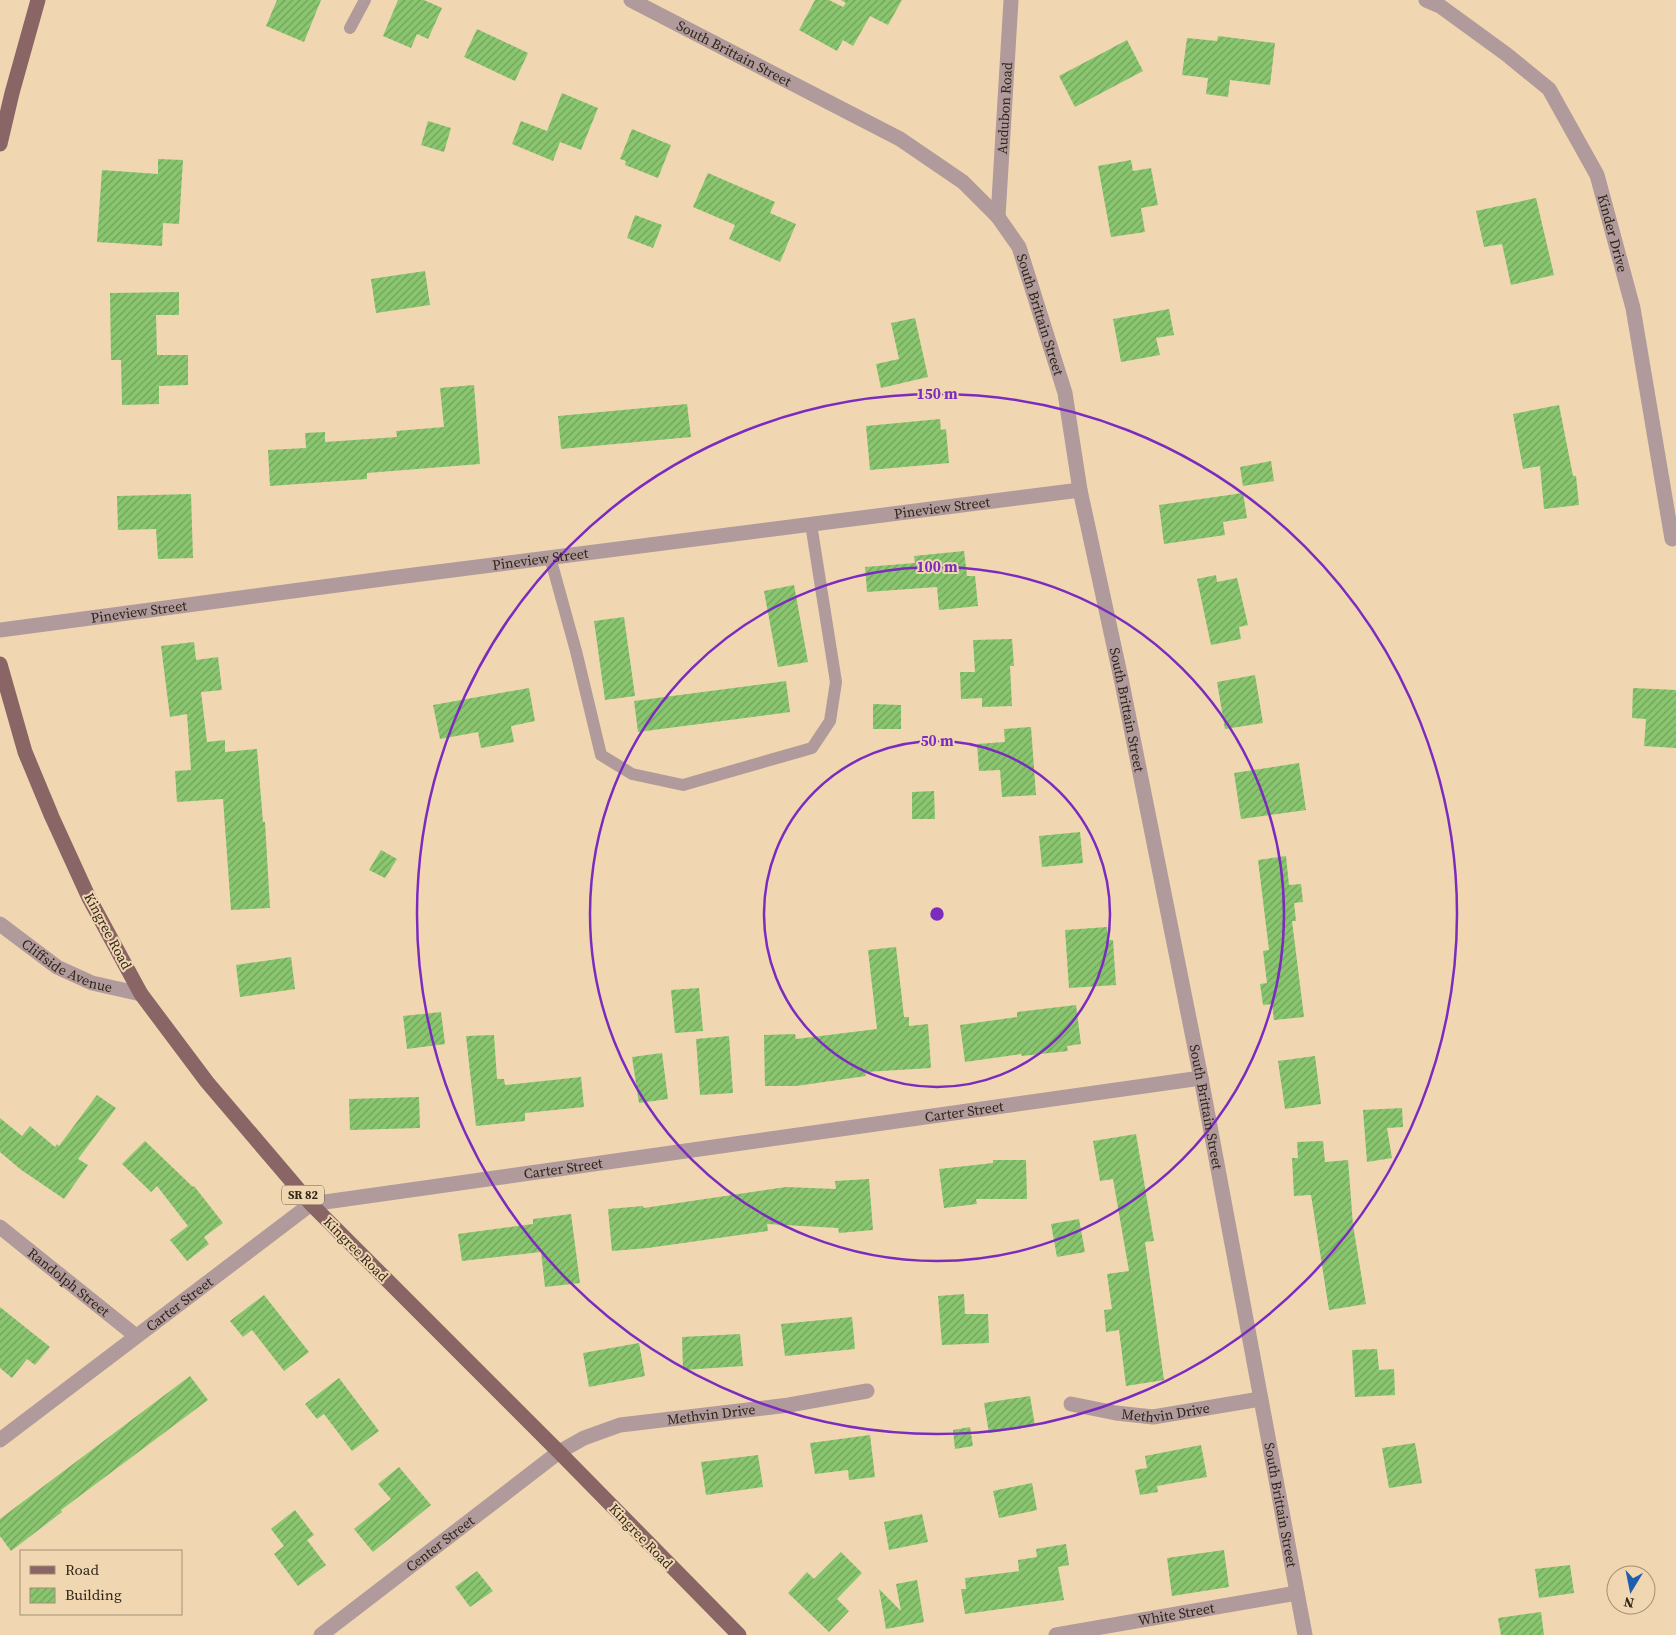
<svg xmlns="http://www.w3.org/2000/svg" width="1676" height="1635" font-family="'Source Serif 4',serif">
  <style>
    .building { fill: url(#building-hatch) }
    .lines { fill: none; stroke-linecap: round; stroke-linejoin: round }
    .lane { stroke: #b09a9b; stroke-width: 12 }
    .street { stroke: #b09a9b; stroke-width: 15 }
    .primary { stroke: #896566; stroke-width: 15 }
    .ring { fill: none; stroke: #7b2cbf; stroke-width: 2.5 }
    .labels { text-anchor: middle; stroke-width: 4; stroke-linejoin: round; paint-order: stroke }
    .shield { fill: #f0d7b2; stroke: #6a5b46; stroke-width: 1 }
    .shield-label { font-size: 12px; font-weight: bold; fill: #302618 }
    .street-label { font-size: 14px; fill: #302618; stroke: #f0d7b2 }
    .centre { fill: #7b2cbf; stroke: #f0d7b2; stroke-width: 2.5 }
    .ring-label { font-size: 15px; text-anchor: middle; font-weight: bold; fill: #7b2cbf; stroke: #f0d7b2; stroke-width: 4; stroke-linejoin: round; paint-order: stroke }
  </style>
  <defs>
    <pattern id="building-hatch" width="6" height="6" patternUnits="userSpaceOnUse" patternTransform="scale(1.25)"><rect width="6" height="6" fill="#8ac66f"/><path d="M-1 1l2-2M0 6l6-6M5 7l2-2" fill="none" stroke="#71a15a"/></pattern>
  </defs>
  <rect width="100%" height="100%" fill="#f0d7b2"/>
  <!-- building -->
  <g class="building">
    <path d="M 277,0 L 321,0 L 304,42 L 266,26 Z"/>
    <path d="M 398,0 L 424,0 L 442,8 L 428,39 L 417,34 L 411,48 L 383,36 Z"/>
    <path d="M 815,0 L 829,0 L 843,7 L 846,3 L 841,0 L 902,0 L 888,25 L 870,16 L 853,46 L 843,40 L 837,51 L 799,30 Z"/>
    <path d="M 477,29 L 528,53 L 515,81 L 464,57 Z"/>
    <path d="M 1218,36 L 1275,43 L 1270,85 L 1230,80 L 1228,97 L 1206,94 L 1208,78 L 1182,75 L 1187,38 L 1217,41 Z"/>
    <path d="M 1127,40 L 1143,71 L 1075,107 L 1059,76 Z"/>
    <path d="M 562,93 L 598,108 L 581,150 L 560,142 L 553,161 L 512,144 L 521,121 L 547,131 Z"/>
    <path d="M 428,121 L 451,128 L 444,152 L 421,145 Z"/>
    <path d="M 632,129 L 671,145 L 658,178 L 625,165 L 626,161 L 620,159 Z"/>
    <path d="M 158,159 L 183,160 L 179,224 L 163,223 L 162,246 L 97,242 L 102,170 L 158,174 Z"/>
    <path d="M 1131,160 L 1133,171 L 1151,168 L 1158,205 L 1141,208 L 1145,232 L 1111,237 L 1098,166 Z"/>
    <path d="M 708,173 L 775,202 L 770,213 L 796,224 L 780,262 L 729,239 L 735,225 L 693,207 Z"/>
    <path d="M 1536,198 L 1554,275 L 1511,285 L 1502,244 L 1484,247 L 1476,211 Z"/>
    <path d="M 635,215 L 662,225 L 653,248 L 627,238 Z"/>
    <path d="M 425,271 L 430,305 L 376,313 L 371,279 Z"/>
    <path d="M 179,292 L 179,315 L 156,315 L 157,355 L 188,355 L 188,385 L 159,386 L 159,404 L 122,405 L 121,360 L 111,360 L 110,293 Z"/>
    <path d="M 1169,309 L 1174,335 L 1156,338 L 1160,355 L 1121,362 L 1113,319 Z"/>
    <path d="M 915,318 L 928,377 L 881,388 L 876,364 L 899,359 L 891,323 Z"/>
    <path d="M 474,385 L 480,464 L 367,473 L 367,479 L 270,486 L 268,450 L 306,448 L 305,433 L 325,432 L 325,442 L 397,437 L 396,431 L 444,427 L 440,388 Z"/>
    <path d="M 687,404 L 691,437 L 561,449 L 558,416 Z"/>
    <path d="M 1559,405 L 1573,476 L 1576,476 L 1579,505 L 1544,509 L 1540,466 L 1523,469 L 1513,414 Z"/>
    <path d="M 940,419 L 941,430 L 946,429 L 949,463 L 870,470 L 866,426 Z"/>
    <path d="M 1271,461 L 1274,481 L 1243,486 L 1240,467 Z"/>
    <path d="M 1243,493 L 1247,518 L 1223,522 L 1225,535 L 1164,544 L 1159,505 Z"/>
    <path d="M 191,494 L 193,558 L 158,559 L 156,529 L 118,530 L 117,496 Z"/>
    <path d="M 964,551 L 967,576 L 975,576 L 978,606 L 939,610 L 937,587 L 867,592 L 865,567 L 915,563 L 914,556 Z"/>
    <path d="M 1216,575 L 1217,582 L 1237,578 L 1248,625 L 1239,627 L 1241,639 L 1211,645 L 1197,579 Z"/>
    <path d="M 794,585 L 808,662 L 778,667 L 764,591 Z"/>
    <path d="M 624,617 L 635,696 L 605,700 L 594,621 Z"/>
    <path d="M 1012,639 L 1014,666 L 1010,666 L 1012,706 L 982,707 L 982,698 L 961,699 L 960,672 L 975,672 L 973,640 Z"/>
    <path d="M 194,642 L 196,660 L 218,657 L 222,690 L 201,692 L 207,742 L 225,740 L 225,752 L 257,749 L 263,822 L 265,822 L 270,908 L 231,910 L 223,799 L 177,802 L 175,771 L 191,770 L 187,714 L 170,717 L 161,646 Z"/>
    <path d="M 1255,675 L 1263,723 L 1225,729 L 1217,682 Z"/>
    <path d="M 786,681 L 790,712 L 638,732 L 634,701 Z"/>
    <path d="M 529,688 L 535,721 L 511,726 L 514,742 L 481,748 L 478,732 L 440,739 L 433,705 Z"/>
    <path d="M 1633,688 L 1676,690 L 1676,748 L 1644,746 L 1646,719 L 1632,718 Z"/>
    <path d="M 873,704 L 901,705 L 901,729 L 873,729 Z"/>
    <path d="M 1031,727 L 1036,795 L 1002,797 L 1000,770 L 979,771 L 977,744 L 1005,742 L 1004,729 Z"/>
    <path d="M 1299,763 L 1306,810 L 1241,819 L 1234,773 Z"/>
    <path d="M 934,791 L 935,819 L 912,819 L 912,792 Z"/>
    <path d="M 1080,832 L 1083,863 L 1042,867 L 1039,836 Z"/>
    <path d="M 381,850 L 397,859 L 385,878 L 369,870 Z"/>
    <path d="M 1286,856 L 1289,885 L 1301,884 L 1303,902 L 1294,903 L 1296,921 L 1292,921 L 1304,1017 L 1274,1020 L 1272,1004 L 1263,1005 L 1260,984 L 1267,983 L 1263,951 L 1269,950 L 1258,860 Z"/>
    <path d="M 1107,927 L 1108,940 L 1113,940 L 1116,985 L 1069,988 L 1065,930 Z"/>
    <path d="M 896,947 L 904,1017 L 909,1017 L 909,1026 L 928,1024 L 931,1068 L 865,1072 L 866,1076 L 796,1086 L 765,1086 L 764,1035 L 795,1034 L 796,1039 L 877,1029 L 868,950 Z"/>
    <path d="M 291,957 L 295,989 L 240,997 L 236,965 Z"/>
    <path d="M 699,988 L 703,1031 L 675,1033 L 671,990 Z"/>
    <path d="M 1076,1005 L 1081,1044 L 1067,1046 L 1068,1051 L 1022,1056 L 1021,1054 L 965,1062 L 960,1025 L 1017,1017 L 1017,1012 Z"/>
    <path d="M 441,1012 L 445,1044 L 407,1049 L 403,1016 Z"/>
    <path d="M 494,1035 L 497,1079 L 504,1079 L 505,1085 L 581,1077 L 584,1107 L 525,1113 L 525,1121 L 476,1126 L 466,1036 Z"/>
    <path d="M 729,1036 L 733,1093 L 700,1095 L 696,1039 Z"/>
    <path d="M 662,1053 L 668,1099 L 639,1103 L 632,1057 Z"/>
    <path d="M 1315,1056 L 1321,1104 L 1285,1109 L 1278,1061 Z"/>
    <path d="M 97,1095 L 116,1108 L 78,1159 L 88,1165 L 64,1199 L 20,1169 L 0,1152 L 0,1118 L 22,1136 L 30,1126 L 55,1147 L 57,1144 L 59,1146 Z"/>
    <path d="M 419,1097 L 420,1128 L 350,1130 L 349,1099 Z"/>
    <path d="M 1402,1108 L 1403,1127 L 1387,1128 L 1392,1158 L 1367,1162 L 1363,1110 Z"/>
    <path d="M 1136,1134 L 1154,1241 L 1145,1242 L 1164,1380 L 1126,1386 L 1119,1330 L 1106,1332 L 1104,1310 L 1112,1309 L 1107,1274 L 1129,1271 L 1113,1179 L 1100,1181 L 1093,1141 Z"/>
    <path d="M 145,1141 L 193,1187 L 194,1186 L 223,1223 L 204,1237 L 209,1244 L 187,1261 L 170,1240 L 188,1226 L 157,1186 L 151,1192 L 122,1164 Z"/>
    <path d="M 1323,1141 L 1325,1162 L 1348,1160 L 1353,1225 L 1366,1304 L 1329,1310 L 1311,1195 L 1294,1196 L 1292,1158 L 1298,1158 L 1297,1142 Z"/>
    <path d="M 993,1160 L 1026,1160 L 1027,1199 L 976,1199 L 977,1204 L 944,1208 L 939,1169 L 993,1163 Z"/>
    <path d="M 869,1179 L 873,1230 L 839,1233 L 838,1228 L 767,1224 L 768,1231 L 648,1248 L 612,1251 L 608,1209 L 643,1206 L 644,1208 L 786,1187 L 836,1189 L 835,1181 Z"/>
    <path d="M 571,1214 L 580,1283 L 545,1287 L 541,1252 L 462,1261 L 458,1234 L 533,1224 L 533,1219 Z"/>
    <path d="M 1079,1219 L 1085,1252 L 1057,1257 L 1051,1224 Z"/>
    <path d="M 964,1294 L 965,1314 L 988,1314 L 989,1343 L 942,1345 L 938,1296 Z"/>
    <path d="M 264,1295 L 309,1352 L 284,1371 L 252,1330 L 243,1337 L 230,1321 Z"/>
    <path d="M 0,1307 L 50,1347 L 35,1365 L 27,1359 L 12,1378 L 0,1368 Z"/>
    <path d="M 852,1317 L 855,1349 L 785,1356 L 781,1324 Z"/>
    <path d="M 740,1334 L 743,1366 L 683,1370 L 682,1337 Z"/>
    <path d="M 639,1343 L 645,1376 L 589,1387 L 583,1353 Z"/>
    <path d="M 1377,1349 L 1379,1370 L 1394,1369 L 1395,1395 L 1355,1397 L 1352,1350 Z"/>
    <path d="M 190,1376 L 208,1400 L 61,1510 L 62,1512 L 11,1551 L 0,1536 L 0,1519 Z"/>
    <path d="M 339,1378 L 379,1431 L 352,1451 L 324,1414 L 317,1419 L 305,1404 Z"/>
    <path d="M 1030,1396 L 1035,1426 L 989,1433 L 984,1403 Z"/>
    <path d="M 970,1427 L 973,1446 L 955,1449 L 953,1430 Z"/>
    <path d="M 870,1435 L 875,1477 L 849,1480 L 848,1470 L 815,1474 L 810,1443 Z"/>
    <path d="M 1415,1443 L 1422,1483 L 1389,1488 L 1382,1448 Z"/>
    <path d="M 1201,1445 L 1207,1477 L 1157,1486 L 1158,1492 L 1140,1495 L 1135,1470 L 1147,1468 L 1145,1456 Z"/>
    <path d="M 758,1455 L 763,1487 L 706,1495 L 701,1462 Z"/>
    <path d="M 399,1467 L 431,1505 L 373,1552 L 354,1529 L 391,1499 L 378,1484 Z"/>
    <path d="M 1032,1483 L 1037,1510 L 999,1518 L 993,1491 Z"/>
    <path d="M 295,1510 L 314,1535 L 307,1540 L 326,1565 L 298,1586 L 274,1554 L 284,1546 L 271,1529 Z"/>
    <path d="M 922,1514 L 928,1542 L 889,1550 L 884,1522 Z"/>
    <path d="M 1066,1544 L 1069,1565 L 1058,1567 L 1064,1600 L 965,1614 L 961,1589 L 966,1589 L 965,1578 L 1019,1571 L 1018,1560 L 1037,1557 L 1036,1549 Z"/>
    <path d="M 1224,1550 L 1229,1587 L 1172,1596 L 1167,1558 Z"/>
    <path d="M 841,1552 L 862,1573 L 837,1599 L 849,1611 L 829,1632 L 788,1593 L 807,1572 L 814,1579 Z"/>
    <path d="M 1570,1565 L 1574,1593 L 1539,1598 L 1535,1569 Z"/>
    <path d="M 477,1571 L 493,1591 L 470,1607 L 455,1587 Z"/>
    <path d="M 917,1580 L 924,1622 L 886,1629 L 879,1589 L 901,1611 L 896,1584 Z"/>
    <path d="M 1541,1612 L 1544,1635 L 1501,1635 L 1498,1618 Z"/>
  </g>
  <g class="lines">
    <!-- lane -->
    <g class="lane">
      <path d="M 350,28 L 365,0"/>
      <path d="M 550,557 L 576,651 L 601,755 L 632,774 L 683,785 L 812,748 L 830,721 L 836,682 L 811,524"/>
    </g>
    <!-- street -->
    <g class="street">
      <path id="s1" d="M 631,0 L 900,139 L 963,182 L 998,217 L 1019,247 L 1065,393 L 1080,490 L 1122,683 L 1201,1078 L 1305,1635"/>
      <path id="s2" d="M 1426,0 L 1440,6 L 1506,54 L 1549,89 L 1597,175 L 1633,308 L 1672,539"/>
      <path id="s3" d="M 998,217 L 1011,0"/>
      <path id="s4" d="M 0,630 L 390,578 L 1080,490"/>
      <path id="s5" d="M 0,924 L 57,967 L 92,983 L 141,994"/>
      <path id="s6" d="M 0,1227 L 136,1336"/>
      <path id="s7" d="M 1071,1404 L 1116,1413 L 1153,1417 L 1260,1399"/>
      <path id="s8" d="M 0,1440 L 311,1204 L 1201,1078"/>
      <path id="s9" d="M 321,1635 L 559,1452 L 584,1438 L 620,1425 L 789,1405 L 867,1391"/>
      <path id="s10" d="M 1056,1635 L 1297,1593"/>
    </g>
    <!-- primary -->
    <g class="primary">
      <path d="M 0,144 L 12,93 L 38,0"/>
      <path d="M 0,664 L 25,752 L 52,817 L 89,898 L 141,994 L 207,1082 L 311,1204 L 559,1452 L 739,1635"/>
    </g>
  </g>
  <!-- distance rings -->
  <g class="ring">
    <circle cx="937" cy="914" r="173"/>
    <circle cx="937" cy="914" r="347"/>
    <circle cx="937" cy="914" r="520"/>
  </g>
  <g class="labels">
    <!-- shield labels -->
    <rect class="shield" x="282" y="1185.5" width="42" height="19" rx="4"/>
    <g class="shield-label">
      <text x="303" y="1199">SR 82</text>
    </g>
    <!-- street labels -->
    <g class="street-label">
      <text dy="5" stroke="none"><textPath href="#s1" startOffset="116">South Brittain Street</textPath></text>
      <text dy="5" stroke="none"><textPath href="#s3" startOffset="109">Audubon Road</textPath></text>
      <text dy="5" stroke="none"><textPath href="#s2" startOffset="311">Kinder Drive</textPath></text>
      <text dy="5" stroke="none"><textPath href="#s1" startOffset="536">South Brittain Street</textPath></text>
      <text dy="5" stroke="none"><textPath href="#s4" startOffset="950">Pineview Street</textPath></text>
      <text dy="5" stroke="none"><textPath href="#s4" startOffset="545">Pineview Street</textPath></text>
      <text dy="5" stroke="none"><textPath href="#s4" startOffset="140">Pineview Street</textPath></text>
      <text dy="5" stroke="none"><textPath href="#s1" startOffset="941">South Brittain Street</textPath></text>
      <text transform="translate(108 931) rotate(62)" y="5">Kingree Road</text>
      <text dy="5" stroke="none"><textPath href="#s5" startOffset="80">Cliffside Avenue</textPath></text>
      <text dy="5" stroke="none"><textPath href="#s1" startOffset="1346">South Brittain Street</textPath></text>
      <text dy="5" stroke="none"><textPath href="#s8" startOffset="1050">Carter Street</textPath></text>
      <text dy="5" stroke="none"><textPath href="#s8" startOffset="645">Carter Street</textPath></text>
      <text transform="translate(356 1249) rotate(45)" y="5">Kingree Road</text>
      <text dy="5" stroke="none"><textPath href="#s6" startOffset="88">Randolph Street</textPath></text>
      <text dy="5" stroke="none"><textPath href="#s8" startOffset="225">Carter Street</textPath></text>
      <text dy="5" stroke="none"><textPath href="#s7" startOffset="96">Methvin Drive</textPath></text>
      <text dy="5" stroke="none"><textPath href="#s9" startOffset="459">Methvin Drive</textPath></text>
      <text dy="5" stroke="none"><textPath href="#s1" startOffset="1751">South Brittain Street</textPath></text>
      <text transform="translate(641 1536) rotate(46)" y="5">Kingree Road</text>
      <text dy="5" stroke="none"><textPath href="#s9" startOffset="150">Center Street</textPath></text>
      <text dy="5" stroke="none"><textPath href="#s10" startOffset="122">White Street</textPath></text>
    </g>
  </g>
  <circle cx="937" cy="914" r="8" class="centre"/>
  <g class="ring-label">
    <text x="937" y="399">150 m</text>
    <text x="937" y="572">100 m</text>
    <text x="937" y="746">50 m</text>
  </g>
  <!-- legend -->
  <rect x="20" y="1550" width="162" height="65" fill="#f0d7b2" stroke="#a39074"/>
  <rect x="30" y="1566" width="25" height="8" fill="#896566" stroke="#a39074"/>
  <text x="65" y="1575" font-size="15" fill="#302618">Road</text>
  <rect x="30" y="1588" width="25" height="15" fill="url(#building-hatch)" stroke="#a39074"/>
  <text x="65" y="1600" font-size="15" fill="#302618">Building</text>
  <!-- north arrow -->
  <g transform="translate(1631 1590) rotate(190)"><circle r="24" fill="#f0d7b2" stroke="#a39074"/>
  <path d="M0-4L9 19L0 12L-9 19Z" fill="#1f5dae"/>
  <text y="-8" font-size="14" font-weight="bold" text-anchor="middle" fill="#302618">N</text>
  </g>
</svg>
